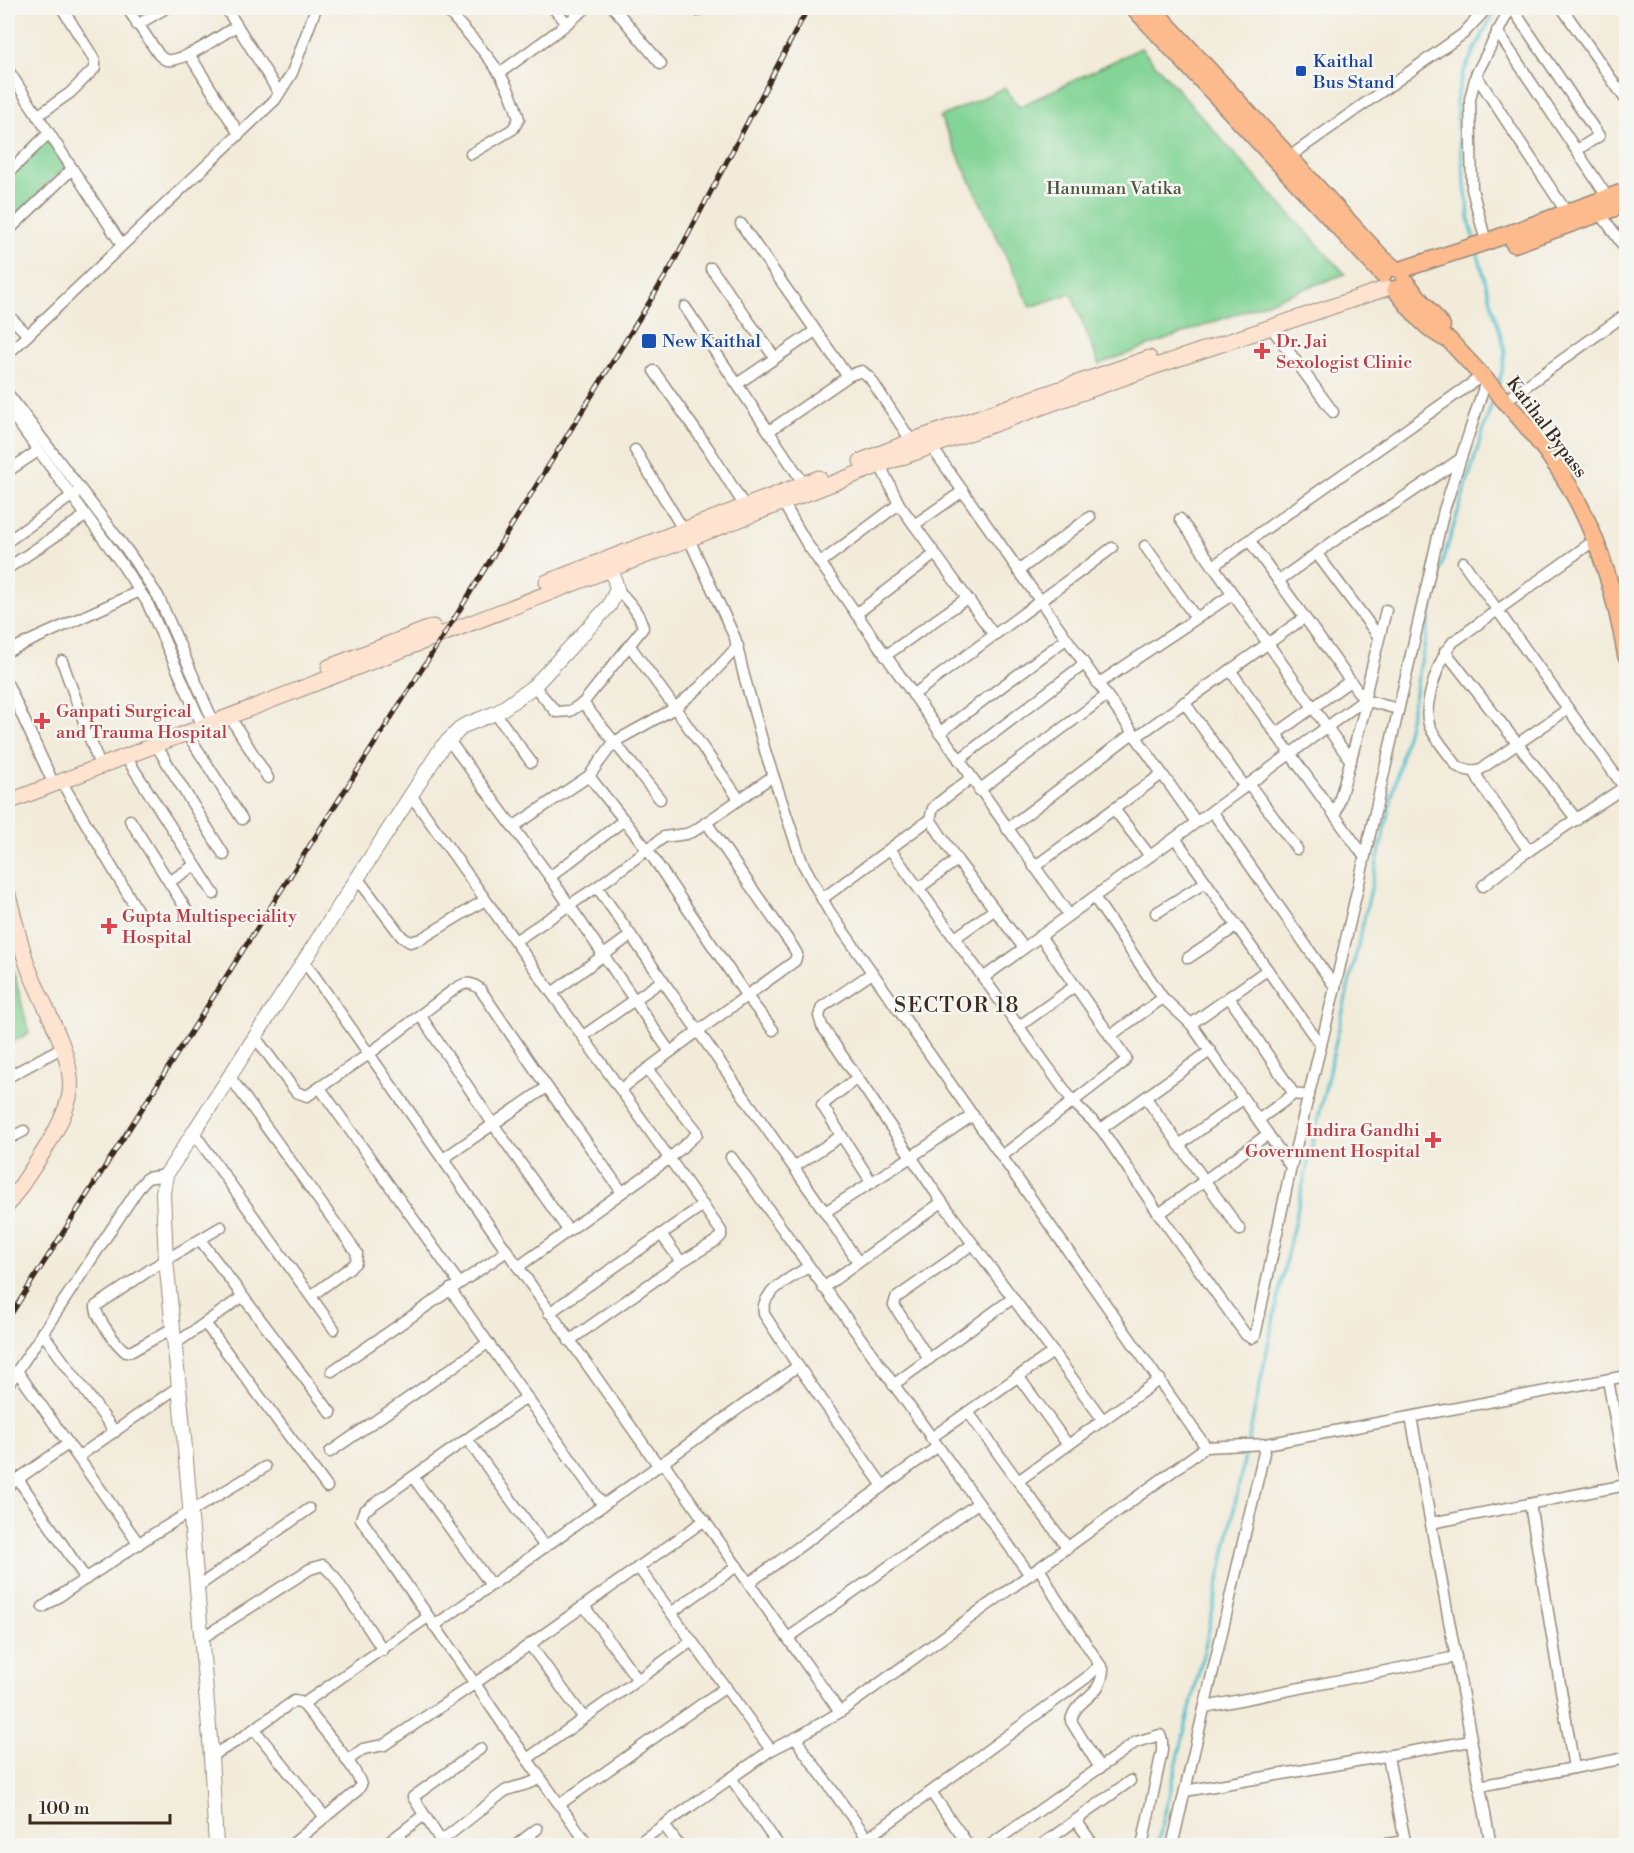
<svg xmlns="http://www.w3.org/2000/svg" width="1634" height="1853" font-family="'Libre Bodoni',serif">
  <style>
    .green { fill: #83d496; stroke: #5f7f5a; stroke-width: 1.5 }
    .lines { fill: none; stroke-linecap: round; stroke-linejoin: round }
    .stream { stroke: #53bfce; stroke-width: 3 }
    .minor-casing { stroke: #968a7c; stroke-width: 13 }
    .tertiary-casing { stroke: #968a7c; stroke-width: 16 }
    .secondary-casing { stroke: #968a7c; stroke-width: 17 }
    .primary-casing { stroke: #968a7c; stroke-width: 19 }
    .minor { stroke: #fff; stroke-width: 10 }
    .tertiary { stroke: #fff; stroke-width: 14 }
    .secondary { stroke: #fee3d1; stroke-width: 15 }
    .primary { stroke: #fcba8d; stroke-width: 16 }
    .rail-casing { stroke: #3b2a1e; stroke-width: 5 }
    .rail { stroke: #f6f6f2; stroke-width: 3; stroke-dasharray: 9; stroke-linecap: butt }
    .transit-dot { fill: #1a4fb4; stroke: #f6f6f2; stroke-width: 2 }
    .health-dot { fill: #e0444e; stroke: #f6f6f2; stroke-width: 2 }
    .labels { text-anchor: middle; stroke-width: 5; stroke-linejoin: round; paint-order: stroke }
    .transit-label { font-size: 18px; fill: #164399; stroke: #f6f6f2; text-anchor: start }
    .park-label { font-size: 18px; fill: #4d543c; stroke: #f6f6f2 }
    .health-label { font-size: 18px; fill: #be3a42; stroke: #f6f6f2; text-anchor: start }
    .street-label { font-size: 18px; fill: #3b2a1e; stroke: #f6f6f2 }
    .quarter-label { font-size: 21px; letter-spacing: 1.5px; fill: #3b2a1e; stroke: #f6f6f2 }
  </style>
  <rect width="100%" height="100%" fill="#f6f6f2"/>
  <filter id="ink" filterUnits="userSpaceOnUse"><feTurbulence type="fractalNoise" baseFrequency=".0167" numOctaves="2"/><feDisplacementMap in="SourceGraphic" scale="12" xChannelSelector="R" yChannelSelector="G"/><feConvolveMatrix kernelMatrix="1 2 1 2 8 2 1 2 1" color-interpolation-filters="sRGB"/></filter>
  <filter id="wash" filterUnits="userSpaceOnUse"><feTurbulence type="fractalNoise" baseFrequency=".008" numOctaves="4" result="noise"/><feDisplacementMap in="SourceGraphic" scale="24" xChannelSelector="R" yChannelSelector="G"/><feGaussianBlur stdDeviation="1.35" result="paint"/><feColorMatrix in="noise" values="0 0 0 0 0 0 0 0 0 0 0 0 0 0 0 0 0 1.4 0 .05"/><feComposite in="paint" operator="in"/></filter>
  <g filter="url(#wash)">
    <rect width="100%" height="100%" fill="#f2ebd9"/>
    <!-- green -->
    <g class="green">
      <path d="M 1141,48 L 1239,159 L 1345,274 L 1099,364 L 1071,293 L 1030,307 L 940,117 L 1004,88 L 1019,107 Z"/>
      <path d="M 47,139 L 65,167 L 15,217 L 8,210 L 8,179 Z"/>
      <path d="M 8,949 L 29,1033 L 8,1044 Z"/>
    </g>
    <g class="lines">
      <!-- stream -->
      <g class="stream">
        <path d="M 1474,239 L 1470,224 L 1458,129 L 1456,101 L 1463,73 L 1496,8"/>
        <path d="M 1477,251 L 1505,351 L 1502,372 L 1498,384"/>
        <path d="M 1157,1846 L 1207,1638 L 1288,1250 L 1410,719 L 1437,580 L 1493,399"/>
      </g>
    </g>
  </g>
  <g filter="url(#ink)">
    <g class="lines">
      <!-- minor casing -->
      <g class="minor-casing">
        <g id="minor">
          <path d="M 127,8 L 159,55 C 163,59 166,61 172,60 C 192,57 219,36 237,26"/>
          <path d="M 226,8 L 279,93"/>
          <path d="M 445,8 C 477,44 507,71 519,119 L 513,129 L 471,154"/>
          <path d="M 553,8 L 567,23"/>
          <path d="M 614,8 L 661,64"/>
          <path d="M 695,8 L 698,11"/>
          <path d="M 1512,8 L 1599,136 L 1577,150"/>
          <path d="M 1562,8 L 1626,100"/>
          <path d="M 137,25 L 166,8"/>
          <path d="M 1497,31 L 1608,198"/>
          <path d="M 189,54 L 239,134"/>
          <path d="M 8,70 L 122,245"/>
          <path d="M 501,72 L 559,30 L 586,8"/>
          <path d="M 1476,75 L 1567,213"/>
          <path d="M 37,116 L 70,93 L 95,68 L 95,62 L 91,54 L 62,8"/>
          <path d="M 1289,157 L 1463,34 L 1487,8"/>
          <path d="M 8,173 L 49,133"/>
          <path d="M 1601,214 L 1626,250"/>
          <path d="M 741,224 L 846,374 L 850,375 L 862,371 L 870,378 L 914,445"/>
          <path d="M 8,231 L 72,169"/>
          <path d="M 1486,242 L 1472,189 L 1470,99 L 1476,75 L 1510,8"/>
          <path d="M 711,268 L 775,358"/>
          <path d="M 685,307 L 737,384"/>
          <path d="M 8,315 L 28,335"/>
          <path d="M 1271,327 L 1333,412"/>
          <path d="M 8,354 L 275,100 L 292,73 L 316,8"/>
          <path d="M 654,371 L 708,448 L 744,505"/>
          <path d="M 8,394 L 129,553 L 158,596 L 214,723"/>
          <path d="M 1505,401 L 1622,317"/>
          <path d="M 8,409 L 119,560 L 147,602 L 203,727"/>
          <path d="M 769,431 L 850,375"/>
          <path d="M 931,446 L 1196,822"/>
          <path d="M 635,450 L 689,539 L 735,638 L 743,672 L 766,754 L 802,862 L 829,911 L 1206,1447"/>
          <path d="M 880,465 L 899,504 L 994,635"/>
          <path d="M 8,471 L 38,451"/>
          <path d="M 804,484 L 737,384 L 815,331"/>
          <path d="M 781,499 L 807,544 L 1069,915"/>
          <path d="M 1180,519 L 1351,761"/>
          <path d="M 914,525 L 963,491"/>
          <path d="M 1249,540 L 1364,700"/>
          <path d="M 8,541 L 76,493"/>
          <path d="M 1145,546 L 1196,618"/>
          <path d="M 1317,554 L 1379,637"/>
          <path d="M 1463,562 L 1624,787"/>
          <path d="M 820,563 L 899,504"/>
          <path d="M 1213,566 L 1482,376"/>
          <path d="M 8,568 L 85,516"/>
          <path d="M 1018,571 L 1090,517"/>
          <path d="M 1278,581 L 1355,526 L 1394,504 L 1459,460"/>
          <path d="M 856,614 L 935,554"/>
          <path d="M 630,646 L 675,708 L 701,686 L 738,646"/>
          <path d="M 8,651 L 140,591"/>
          <path d="M 1445,651 L 1577,820"/>
          <path d="M 885,656 L 967,598"/>
          <path d="M 62,661 L 97,758"/>
          <path d="M 1230,670 L 1364,856"/>
          <path d="M 1098,684 L 1233,594"/>
          <path d="M 8,685 L 50,776"/>
          <path d="M 534,686 L 556,712 L 570,711 L 583,703 L 643,628 C 640,612 627,600 617,589"/>
          <path d="M 913,695 L 1112,548"/>
          <path d="M 1364,700 L 1386,610"/>
          <path d="M 1184,702 L 1245,787"/>
          <path d="M 583,703 L 660,799"/>
          <path d="M 1568,709 L 1481,769 C 1472,772 1465,771 1457,766 C 1448,753 1436,740 1430,727 C 1421,707 1440,657 1453,642 L 1595,540"/>
          <path d="M 495,713 L 531,762"/>
          <path d="M 230,717 L 268,778"/>
          <path d="M 187,733 L 242,819"/>
          <path d="M 939,733 L 1066,639"/>
          <path d="M 1276,734 L 1350,681"/>
          <path d="M 1136,737 L 1304,618"/>
          <path d="M 448,739 L 550,877 L 670,1052"/>
          <path d="M 156,745 L 224,855"/>
          <path d="M 126,757 L 214,894"/>
          <path d="M 959,760 L 1084,664"/>
          <path d="M 1474,771 L 1485,790 L 1529,851"/>
          <path d="M 589,776 L 647,849 L 746,995 L 773,1030"/>
          <path d="M 61,781 L 140,915"/>
          <path d="M 1249,784 L 1297,849"/>
          <path d="M 979,790 L 1106,696"/>
          <path d="M 411,795 L 721,1231 L 721,1236 L 716,1241 L 681,1262 L 569,1341"/>
          <path d="M 1114,809 L 1150,856"/>
          <path d="M 1212,811 L 1335,987"/>
          <path d="M 1335,816 L 1367,701"/>
          <path d="M 930,819 L 957,860 L 1024,948"/>
          <path d="M 130,820 L 186,909"/>
          <path d="M 513,827 L 589,776 L 614,742 L 675,708 L 739,799"/>
          <path d="M 1007,829 L 1133,733"/>
          <path d="M 1175,838 L 1321,1046"/>
          <path d="M 890,849 L 1074,1103 L 1101,1129 L 1159,1214 L 1246,1335 L 1251,1338 L 1255,1336 L 1291,1167 L 1333,996 L 1444,510 L 1486,381"/>
          <path d="M 1034,867 L 1162,774"/>
          <path d="M 550,877 L 624,820"/>
          <path d="M 358,879 L 402,937 L 410,942 L 421,939 L 485,900"/>
          <path d="M 169,882 L 195,865"/>
          <path d="M 1483,886 L 1522,855 L 1626,786"/>
          <path d="M 597,887 L 825,1212 L 858,1262"/>
          <path d="M 919,888 L 957,860"/>
          <path d="M 1094,897 L 1163,998 L 1110,1036"/>
          <path d="M 822,899 L 930,819 L 933,808 L 937,804 L 971,778"/>
          <path d="M 1156,913 L 1206,882"/>
          <path d="M 955,938 L 994,910"/>
          <path d="M 515,941 L 597,887 L 664,837 L 686,834 L 694,831 L 773,776"/>
          <path d="M 1188,958 L 1237,926"/>
          <path d="M 304,961 L 507,1251"/>
          <path d="M 872,973 L 822,1007 L 819,1016 L 822,1026 L 942,1202 L 1103,1420"/>
          <path d="M 983,978 L 1364,700 L 1398,709"/>
          <path d="M 552,993 L 631,935"/>
          <path d="M 1229,997 L 1294,1094 L 1309,1096"/>
          <path d="M 1163,998 L 1191,1024 L 1291,1167"/>
          <path d="M 420,1015 L 493,1124 L 568,1230"/>
          <path d="M 1191,1024 L 1267,970"/>
          <path d="M 1018,1027 L 1075,986"/>
          <path d="M 583,1036 L 663,980"/>
          <path d="M 255,1037 L 296,1092 L 307,1096 L 369,1054 L 452,991 C 463,983 469,980 480,989 L 547,1087 L 622,1192"/>
          <path d="M 8,1077 L 63,1047"/>
          <path d="M 230,1077 L 357,1253 L 356,1262 L 352,1266 L 311,1296"/>
          <path d="M 857,1078 L 822,1105 L 872,1183"/>
          <path d="M 320,1088 L 459,1283"/>
          <path d="M 621,1089 L 698,1031 L 795,961 L 797,954 L 793,947 L 706,822"/>
          <path d="M 1146,1098 L 1240,1230"/>
          <path d="M 1258,1120 L 1294,1094"/>
          <path d="M 1101,1129 L 1210,1051"/>
          <path d="M 194,1133 L 334,1329"/>
          <path d="M 8,1139 L 24,1131"/>
          <path d="M 1179,1145 L 1243,1099"/>
          <path d="M 1002,1156 L 1123,1063 L 1126,1058 L 1040,936"/>
          <path d="M 731,1157 L 1030,1575"/>
          <path d="M 443,1159 L 547,1087"/>
          <path d="M 794,1167 L 841,1136"/>
          <path d="M 825,1212 L 911,1157 L 973,1115"/>
          <path d="M 1159,1214 L 1268,1134"/>
          <path d="M 661,1234 L 681,1262"/>
          <path d="M 201,1241 L 331,1413"/>
          <path d="M 518,1267 L 670,1158 L 697,1134 L 696,1130 L 647,1069"/>
          <path d="M 808,1267 C 793,1277 759,1292 764,1314 L 798,1366 L 883,1486"/>
          <path d="M 823,1288 L 942,1202"/>
          <path d="M 450,1289 L 603,1505"/>
          <path d="M 549,1313 L 703,1205"/>
          <path d="M 205,1323 L 327,1487"/>
          <path d="M 173,1328 L 132,1351 L 126,1352 C 117,1345 95,1317 96,1306 L 154,1267 L 221,1227"/>
          <path d="M 42,1332 L 115,1432"/>
          <path d="M 175,1344 L 242,1297"/>
          <path d="M 929,1359 L 897,1310 L 894,1305 L 896,1298 L 973,1244"/>
          <path d="M 17,1371 L 139,1544"/>
          <path d="M 332,1371 L 507,1251 L 658,1465"/>
          <path d="M 1018,1376 L 1068,1445"/>
          <path d="M 1608,1380 L 1626,1479"/>
          <path d="M 8,1385 L 140,1186 L 147,1178 L 166,1175"/>
          <path d="M 893,1385 L 1013,1298"/>
          <path d="M 527,1397 L 364,1511 L 361,1519 L 527,1759 L 589,1846"/>
          <path d="M 968,1412 L 1018,1481 L 1160,1379"/>
          <path d="M 1411,1417 L 1491,1846"/>
          <path d="M 931,1438 L 1053,1352"/>
          <path d="M 467,1439 L 545,1547"/>
          <path d="M 330,1452 L 488,1343"/>
          <path d="M 78,1457 L 178,1387"/>
          <path d="M 663,1462 L 840,1712"/>
          <path d="M 413,1477 L 491,1585"/>
          <path d="M 18,1479 L 86,1579"/>
          <path d="M 1018,1481 L 1068,1548"/>
          <path d="M 8,1486 L 68,1444"/>
          <path d="M 1530,1504 L 1574,1768"/>
          <path d="M 1431,1523 L 1626,1485"/>
          <path d="M 638,1567 L 771,1750"/>
          <path d="M 1040,1569 L 1054,1595 L 1100,1665"/>
          <path d="M 749,1583 L 937,1447"/>
          <path d="M 197,1587 L 309,1509"/>
          <path d="M 584,1606 L 638,1680"/>
          <path d="M 43,1607 L 150,1536 L 265,1467"/>
          <path d="M 672,1612 L 737,1566"/>
          <path d="M 434,1626 L 798,1366"/>
          <path d="M 202,1638 L 310,1569 L 323,1565 L 334,1576 L 383,1650"/>
          <path d="M 788,1638 L 978,1503"/>
          <path d="M 530,1645 L 584,1718"/>
          <path d="M 303,1704 L 428,1617"/>
          <path d="M 1205,1707 L 1456,1657"/>
          <path d="M 254,1729 L 325,1817"/>
          <path d="M 211,1756 L 237,1741 L 294,1701 L 300,1702 L 303,1704 C 316,1721 357,1767 361,1785 L 358,1790 L 290,1846"/>
          <path d="M 1388,1757 L 1406,1846"/>
          <path d="M 527,1759 L 692,1641"/>
          <path d="M 347,1761 L 363,1749 L 384,1745 L 474,1684 L 705,1520"/>
          <path d="M 731,1778 L 779,1846"/>
          <path d="M 1479,1786 L 1626,1758"/>
          <path d="M 1185,1791 L 1471,1741"/>
          <path d="M 931,1792 L 969,1846"/>
          <path d="M 560,1804 L 726,1687"/>
          <path d="M 1076,1820 L 1094,1846"/>
          <path d="M 664,1825 L 679,1846"/>
          <path d="M 868,1838 L 1086,1678 L 1100,1665 L 1103,1669 C 1102,1698 1075,1698 1071,1721 L 1100,1768"/>
          <path d="M 441,1841 L 505,1791 C 517,1785 529,1786 540,1778"/>
          <path d="M 384,1846 L 424,1815"/>
          <path d="M 444,1846 L 413,1797 L 480,1749"/>
          <path d="M 515,1846 L 537,1829"/>
          <path d="M 634,1846 L 771,1750 L 801,1735"/>
          <path d="M 873,1846 L 801,1747 L 799,1741 L 801,1735 L 840,1712 L 1206,1447 L 1266,1444 L 1626,1376"/>
          <path d="M 989,1846 L 1136,1742 L 1160,1735 L 1162,1741 L 1162,1751 L 1142,1846"/>
          <path d="M 1040,1846 L 1130,1781"/>
          <path d="M 1172,1846 L 1266,1444"/>
          <path d="M 1376,1846 L 1404,1841"/>
        </g>
      </g>
      <!-- tertiary casing -->
      <g class="tertiary-casing">
        <path id="tertiary" d="M 216,1846 L 210,1739 L 184,1437 L 166,1260 L 163,1193 L 166,1175 L 442,747 L 463,726 L 498,712 L 534,686 L 609,606 L 617,589 L 609,559"/>
      </g>
      <!-- secondary casing -->
      <g class="secondary-casing">
        <g id="secondary">
          <path d="M 861,461 L 922,437 L 1149,358"/>
          <path d="M 547,582 L 819,478"/>
          <path d="M 329,667 L 433,627"/>
          <path d="M 8,802 L 880,465 L 1156,366 L 1387,288"/>
          <path d="M 8,895 C 14,917 19,939 26,961 C 38,999 79,1059 69,1098 C 60,1133 28,1174 8,1205"/>
        </g>
      </g>
      <!-- primary casing -->
      <g class="primary-casing">
        <g id="primary">
          <path d="M 1134,8 L 1383,275"/>
          <path d="M 1152,8 L 1382,258 L 1394,268"/>
          <path d="M 1514,244 L 1626,204"/>
          <path d="M 1400,270 L 1486,242 L 1626,191"/>
          <path d="M 1404,280 L 1442,326"/>
          <path d="M 1395,289 C 1409,307 1427,332 1449,340 C 1495,391 1548,442 1579,504 C 1603,551 1617,604 1626,655"/>
        </g>
      </g>
      <!-- minor -->
      <use href="#minor" class="minor"/>
      <!-- tertiary -->
      <use href="#tertiary" class="tertiary"/>
      <!-- secondary -->
      <use href="#secondary" class="secondary"/>
      <!-- primary -->
      <use href="#primary" class="primary"/>
      <!-- rail casing -->
      <g class="rail-casing">
        <path id="rail" d="M 8,1319 L 454,619 L 671,267 L 808,8"/>
      </g>
      <!-- rail -->
      <use href="#rail" class="rail"/>
    </g>
  </g>
  <!-- markers -->
  <g class="transit-dot">
    <rect x="1295" y="65" width="12" height="12" rx="3"/>
    <rect x="641" y="333" width="16" height="16" rx="3"/>
  </g>
  <g class="health-dot">
    <path d="M1259 342h6v6h6v6h-6v6h-6v-6h-6v-6h6z"/>
    <path d="M39 712h6v6h6v6h-6v6h-6v-6h-6v-6h6z"/>
    <path d="M106 917h6v6h6v6h-6v6h-6v-6h-6v-6h6z"/>
    <path d="M1430 1131h6v6h6v6h-6v6h-6v-6h-6v-6h6z"/>
  </g>
  <g class="labels">
    <!-- transit labels -->
    <g class="transit-label">
      <text x="1313" y="67">Kaithal<tspan x="1313" dy="21">Bus Stand</tspan></text>
      <text x="662" y="347">New Kaithal</text>
    </g>
    <!-- park labels -->
    <g class="park-label">
      <text x="1114" y="194">Hanuman Vatika</text>
    </g>
    <!-- health labels -->
    <g class="health-label">
      <text x="1276" y="347">Dr. Jai<tspan x="1276" dy="21">Sexologist Clinic</tspan></text>
      <text x="56" y="717">Ganpati Surgical<tspan x="56" dy="21">and Trauma Hospital</tspan></text>
      <text x="122" y="922">Gupta Multispeciality<tspan x="122" dy="21">Hospital</tspan></text>
      <text x="1420" y="1136" text-anchor="end">Indira Gandhi<tspan x="1420" dy="21">Government Hospital</tspan></text>
    </g>
    <!-- street labels -->
    <g class="street-label">
      <text transform="translate(1547 427) rotate(53)" y="6">Katihal Bypass</text>
    </g>
    <!-- quarter labels -->
    <g class="quarter-label">
      <text x="957" y="1012">SECTOR 18</text>
    </g>
  </g>
  <!-- margin -->
  <rect width="1634" height="1853" fill="none" stroke="#f6f6f2" stroke-width="30"/>
  <!-- scale -->
  <path d="M30 1814v9h140v-9" fill="none" stroke="#3b2a1e" stroke-width="3"/>
  <text x="39" y="1814" font-size="18" fill="#3b2a1e" stroke="#f6f6f2" stroke-width="4.5" paint-order="stroke">100 m</text>
</svg>
